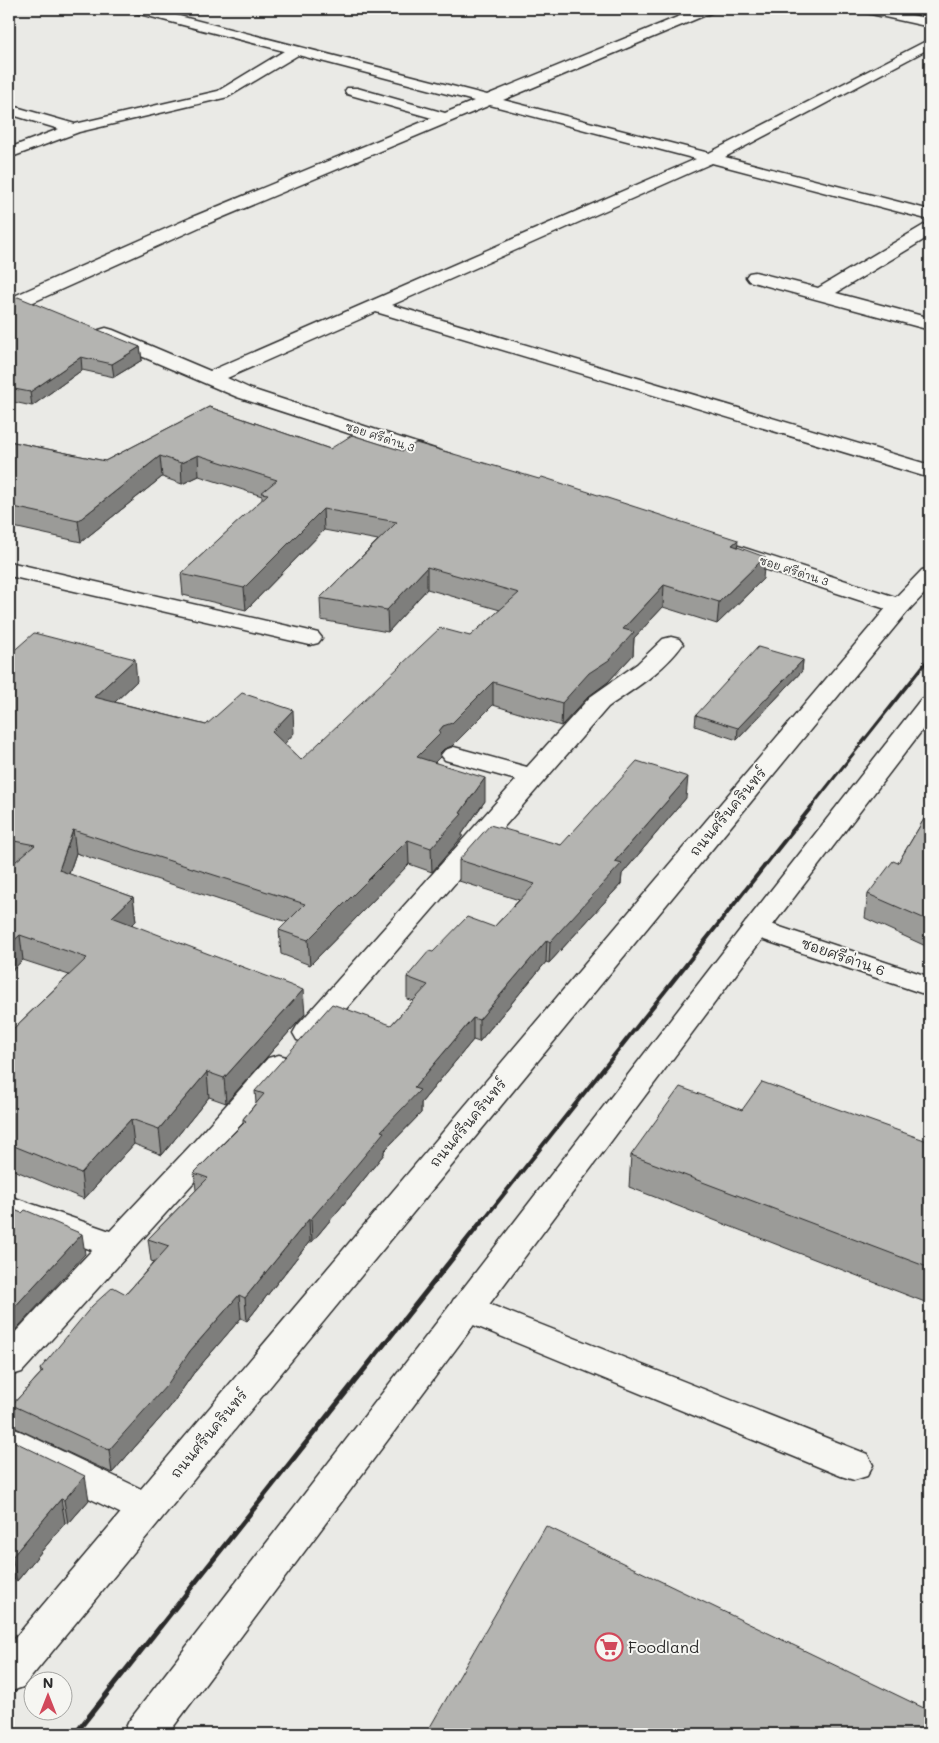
<svg xmlns="http://www.w3.org/2000/svg" width="939" height="1743" font-family="Mali,'Playpen Sans Thai',sans-serif">
  <style>
    .lines { fill: none; stroke-linecap: round; stroke-linejoin: round }
    .street-casing { stroke: #2b2b2b; stroke-width: 3 }
    .primary-casing { stroke: #2b2b2b; stroke-width: 3 }
    .street { fill: #f6f6f2; fill-rule: evenodd }
    .primary { fill: #f6f6f2; fill-rule: evenodd }
    .rail-far2 { stroke: #2b2b2b; stroke-width: 3 }
    .rail-far1 { stroke: #2b2b2b; stroke-width: 4 }
    .rail { stroke: #2b2b2b; stroke-width: 5 }
    .wall { fill: #9b9b98; stroke: #2b2b2b }
    .shaded-wall { fill: #7e7e7c; stroke: #2b2b2b }
    .building { fill: #b4b4b1; stroke: #2b2b2b }
    .labels { text-anchor: middle; stroke-width: 4; stroke-linejoin: round; paint-order: stroke }
    .far-street-label { font-size: 11px; fill: #2b2b2b; stroke: #f6f6f2 }
    .street-label { font-size: 14px; fill: #2b2b2b; stroke: #f6f6f2 }
    .near-poi-label { font-size: 16px; fill: #2b2b2b; stroke: #f6f6f2; text-anchor: start }
  </style>
  <rect width="100%" height="100%" fill="#eaeae6"/>
  <filter id="ink" filterUnits="userSpaceOnUse"><feTurbulence type="fractalNoise" baseFrequency=".02" numOctaves="2"/><feDisplacementMap in="SourceGraphic" scale="10" xChannelSelector="R" yChannelSelector="G"/><feConvolveMatrix kernelMatrix="1 2 1 2 8 2 1 2 1" color-interpolation-filters="sRGB"/></filter>
  <g filter="url(#ink)">
    <g class="lines">
      <!-- street casing -->
      <g class="street-casing">
        <g id="street">
          <path d="M 130,9 L 152,9 L 487,95 L 697,9 L 715,9 L 713,12 L 503,100 L 709,153 L 930,39 L 930,48 L 725,157 L 930,210 L 930,220 L 712,163 L 392,305 L 930,465 L 930,478 L 376,312 L 227,378 L 251,389 L 453,455 L 456,459 L 453,463 L 446,465 L 237,397 L 99,338 L 97,334 L 99,330 L 106,328 L 113,330 L 210,371 L 696,159 L 490,105 L 202,226 L 9,313 L 9,299 L 12,297 L 190,218 L 432,118 L 347,94 L 345,91 L 347,88 L 357,88 L 445,113 L 474,101 L 298,55 L 228,97 L 79,132 L 9,158 L 9,148 L 59,129 L 9,114 L 9,105 L 75,124 L 218,91 L 284,51 L 132,12 Z"/>
          <path d="M 860,9 L 884,9 L 930,19 L 930,27 L 862,12 Z"/>
          <path d="M 930,224 L 930,236 L 836,293 L 930,318 L 930,330 L 749,281 L 746,277 L 749,273 L 755,272 L 818,288 L 924,225 Z"/>
          <path d="M 729,543 L 908,601 L 912,606 L 908,611 L 900,613 L 892,611 L 721,555 L 718,550 L 721,545 Z"/>
          <path d="M 9,562 L 310,631 L 318,633 L 322,638 L 318,643 L 310,645 L 9,576 Z"/>
          <path d="M 671,637 L 679,639 L 683,644 C 664,671 634,689 608,707 L 319,1040 L 308,1043 L 297,1040 L 293,1033 L 297,1026 L 516,780 L 445,760 L 441,755 L 445,750 L 454,747 L 527,767 L 590,697 L 637,664 L 663,639 Z"/>
          <path d="M 756,919 L 930,977 L 930,996 L 746,934 L 742,928 L 746,922 Z"/>
          <path d="M 279,1055 L 290,1058 L 294,1065 L 290,1072 L 212,1162 L 22,1372 L 9,1376 L 9,1339 L 92,1250 L 9,1220 L 9,1196 L 110,1231 L 190,1146 L 268,1058 Z"/>
          <path d="M 466,1295 L 867,1454 L 873,1465 L 867,1476 L 854,1480 L 841,1476 L 454,1317 L 449,1308 L 454,1299 Z"/>
          <path d="M 9,1427 L 22,1432 L 160,1498 L 166,1509 L 160,1520 L 147,1525 L 134,1520 L 9,1459 Z"/>
        </g>
      </g>
      <!-- primary casing -->
      <g class="primary-casing">
        <g id="primary">
          <path d="M 930,568 L 930,588 L 908,611 L 23,1687 L 9,1692 L 9,1645 L 892,601 L 922,570 Z"/>
          <path d="M 930,697 L 930,720 L 766,934 L 168,1734 L 123,1734 L 129,1721 L 746,922 L 921,699 Z"/>
        </g>
      </g>
      <!-- street -->
      <use href="#street" class="street"/>
      <!-- primary -->
      <use href="#primary" class="primary"/>
      <!-- rail-far2 -->
      <path class="rail-far2" d="M 811,807 L 930,657"/>
      <!-- rail-far1 -->
      <path class="rail-far1" d="M 481,1223 L 812,806"/>
      <!-- rail -->
      <path class="rail" d="M 75,1734 L 482,1221"/>
    </g>
    <!-- wall -->
    <g class="wall">
      <path d="M 9,300 L 140,347 L 142,360 L 114,377 L 82,370 L 32,406 L 9,401 Z"/>
      <path d="M 209,407 L 330,449 L 403,451 L 737,547 L 763,579 L 717,624 L 663,607 L 634,638 L 633,655 L 608,682 L 589,696 L 561,726 L 493,705 L 452,746 L 444,749 L 440,753 L 440,757 L 435,762 L 485,801 L 462,834 L 462,837 L 432,872 L 409,864 L 310,965 L 281,954 L 279,930 L 287,922 L 76,853 L 69,874 L 133,897 L 136,921 L 132,925 L 305,1014 L 226,1103 L 209,1097 L 162,1155 L 134,1144 L 84,1199 L 9,1168 L 9,1027 L 13,1029 L 69,975 L 23,960 L 9,973 L 12,864 L 9,863 L 9,655 L 137,681 L 115,702 L 206,725 L 294,733 L 284,744 L 301,760 L 470,636 L 500,610 L 427,589 L 388,632 L 321,620 L 320,598 L 378,540 L 324,530 L 246,610 L 183,595 L 181,574 L 262,500 L 262,496 L 199,476 L 182,484 L 162,477 L 81,542 L 9,526 L 9,441 L 105,461 Z"/>
      <path d="M 803,660 L 802,671 L 737,740 L 695,726 L 696,715 Z"/>
      <path d="M 686,798 L 622,874 L 621,884 L 549,963 L 546,962 L 479,1042 L 473,1040 L 421,1103 L 421,1113 L 384,1151 L 384,1154 L 352,1194 L 312,1242 L 310,1241 L 247,1321 L 241,1318 L 193,1374 L 170,1407 L 112,1473 L 16,1428 L 12,1405 L 41,1373 L 40,1369 L 126,1294 L 154,1262 L 151,1261 L 148,1239 L 196,1190 L 194,1173 L 243,1123 L 243,1119 L 256,1103 L 255,1091 L 391,1025 L 413,1001 L 407,999 L 407,977 L 433,952 L 494,927 L 519,900 L 459,881 L 459,860 L 561,845 Z"/>
      <path d="M 930,809 L 930,948 L 865,918 L 868,894 L 898,863 Z"/>
      <path d="M 742,1110 L 930,1142 L 930,1304 L 629,1187 L 631,1155 Z"/>
      <path d="M 9,1439 L 89,1500 L 68,1524 L 65,1523 L 17,1581 L 14,1579 L 9,1585 Z"/>
    </g>
    <!-- shaded-wall -->
    <g class="shaded-wall">
      <path d="M 140,347 L 142,360 L 114,377 L 112,364 Z"/>
      <path d="M 81,357 L 82,370 L 32,406 L 30,392 Z"/>
      <path d="M 198,455 L 199,476 L 182,484 L 181,463 Z"/>
      <path d="M 160,456 L 162,477 L 81,542 L 78,521 Z"/>
      <path d="M 323,509 L 324,530 L 246,610 L 244,588 Z"/>
      <path d="M 738,540 L 736,562 L 732,545 Z"/>
      <path d="M 765,557 L 763,579 L 717,624 L 719,602 Z"/>
      <path d="M 427,567 L 427,589 L 388,632 L 387,610 Z"/>
      <path d="M 664,585 L 663,607 L 634,638 L 633,655 L 608,682 L 589,696 L 561,726 L 562,703 L 623,629 Z"/>
      <path d="M 135,659 L 137,681 L 96,720 L 94,697 Z"/>
      <path d="M 803,660 L 802,671 L 737,740 L 738,728 Z"/>
      <path d="M 493,682 L 493,705 L 452,746 L 444,749 L 440,753 L 440,757 L 417,780 L 417,757 L 443,726 Z"/>
      <path d="M 293,710 L 294,733 L 274,756 L 272,732 Z"/>
      <path d="M 688,777 L 686,798 L 622,874 L 621,884 L 549,963 L 550,942 L 615,861 Z"/>
      <path d="M 485,778 L 485,801 L 462,834 L 462,837 L 432,872 L 431,848 L 460,813 Z"/>
      <path d="M 73,830 L 76,853 L 62,894 L 59,870 Z"/>
      <path d="M 408,840 L 409,864 L 310,965 L 308,940 Z"/>
      <path d="M 133,897 L 136,921 L 115,942 L 112,917 Z"/>
      <path d="M 20,935 L 23,960 L 9,973 L 9,945 Z"/>
      <path d="M 547,940 L 546,962 L 479,1042 L 479,1020 Z"/>
      <path d="M 303,990 L 305,1014 L 226,1103 L 224,1078 Z"/>
      <path d="M 473,1018 L 473,1040 L 421,1103 L 421,1113 L 384,1151 L 384,1154 L 352,1194 L 312,1242 L 311,1219 L 381,1131 L 414,1088 Z"/>
      <path d="M 207,1072 L 209,1097 L 162,1155 L 159,1129 Z"/>
      <path d="M 131,1119 L 134,1144 L 84,1199 L 81,1173 Z"/>
      <path d="M 309,1219 L 310,1241 L 247,1321 L 245,1298 Z"/>
      <path d="M 82,1234 L 85,1254 L 9,1337 L 9,1313 Z"/>
      <path d="M 239,1295 L 241,1318 L 193,1374 L 170,1407 L 112,1473 L 109,1450 L 190,1351 Z"/>
      <path d="M 85,1476 L 89,1500 L 68,1524 L 64,1500 Z"/>
      <path d="M 61,1499 L 65,1523 L 17,1581 L 12,1557 Z"/>
      <path d="M 9,1555 L 14,1579 L 9,1585 Z"/>
    </g>
    <!-- building -->
    <g class="building">
      <path d="M 18,297 L 140,347 L 112,364 L 81,357 L 30,392 L 9,388 L 9,300 Z"/>
      <path d="M 209,407 L 330,449 L 352,435 L 403,451 L 416,443 L 539,479 L 542,477 L 738,540 L 732,545 L 765,557 L 719,602 L 664,585 L 623,629 L 634,632 L 609,660 L 589,673 L 562,703 L 493,682 L 452,723 L 443,726 L 439,731 L 440,734 L 417,757 L 485,778 L 460,813 L 462,814 L 431,848 L 408,840 L 308,940 L 279,930 L 305,904 L 73,830 L 59,870 L 133,897 L 112,917 L 303,990 L 224,1078 L 207,1072 L 159,1129 L 131,1119 L 81,1173 L 9,1144 L 9,1027 L 13,1029 L 87,958 L 20,935 L 9,945 L 9,867 L 35,845 L 9,840 L 9,655 L 34,633 L 135,659 L 94,697 L 206,725 L 242,693 L 293,710 L 272,732 L 301,760 L 440,628 L 470,636 L 519,593 L 427,567 L 387,610 L 320,598 L 397,522 L 323,509 L 244,588 L 181,574 L 268,494 L 261,493 L 277,480 L 198,455 L 181,463 L 160,456 L 78,521 L 9,506 L 9,441 L 105,461 Z"/>
      <path d="M 758,647 L 803,660 L 738,728 L 696,715 Z"/>
      <path d="M 637,761 L 688,777 L 615,861 L 622,863 L 550,942 L 547,940 L 479,1020 L 473,1018 L 414,1088 L 420,1090 L 381,1131 L 384,1132 L 351,1172 L 311,1219 L 309,1219 L 245,1298 L 239,1295 L 190,1351 L 167,1385 L 109,1450 L 12,1405 L 43,1371 L 40,1369 L 92,1306 L 113,1287 L 126,1294 L 169,1246 L 148,1239 L 208,1178 L 194,1173 L 246,1121 L 243,1119 L 264,1094 L 255,1091 L 332,1004 L 391,1025 L 428,985 L 407,977 L 429,951 L 433,952 L 467,917 L 494,927 L 535,884 L 459,860 L 490,825 L 561,845 Z"/>
      <path d="M 930,809 L 930,921 L 868,894 L 893,861 L 898,863 Z"/>
      <path d="M 762,1082 L 930,1142 L 930,1268 L 631,1155 L 680,1087 L 742,1110 Z"/>
      <path d="M 9,1208 L 22,1213 L 25,1210 L 82,1234 L 9,1313 Z"/>
      <path d="M 9,1439 L 85,1476 L 64,1500 L 61,1499 L 12,1557 L 9,1555 Z"/>
      <path d="M 546,1526 L 930,1711 L 930,1734 L 426,1734 Z"/>
    </g>
  </g>
  <!-- icons -->
  <defs>
    <g id="supermarket-ring" transform="scale(1.4375)"><circle r="9.5" fill="#f6f6f2" stroke="#d1495b" stroke-width="1.5"/><path d="M-6-5.5h2.5l.6 2H6L4.5 2H-2.5L-4.4-4H-6ZM-1.5 3.2a1.3 1.3 0 1 0 .1 0ZM3 3.2a1.3 1.3 0 1 0 .1 0Z" fill="#d1495b"/></g>
  </defs>
  <g fill-rule="evenodd">
    <use href="#supermarket-ring" x="609" y="1647"/>
  </g>
  <g class="labels">
    <!-- far-street labels -->
    <g class="far-street-label">
      <text transform="translate(380 437) rotate(18)" y="4">ซอย ศรีด่าน 3</text>
      <text transform="translate(794 571) rotate(18)" y="4">ซอย ศรีด่าน 3</text>
    </g>
    <!-- street labels -->
    <g class="street-label">
      <text transform="translate(728 812) rotate(-50)" y="5">ถนนศรีนครินทร์</text>
      <text transform="translate(843 957) rotate(19)" y="5">ซอยศรีด่าน 6</text>
      <text transform="translate(468 1123) rotate(-50)" y="5">ถนนศรีนครินทร์</text>
      <text transform="translate(209 1434) rotate(-50)" y="5">ถนนศรีนครินทร์</text>
    </g>
    <!-- near-poi labels -->
    <g class="near-poi-label">
      <text x="628" y="1653">Foodland</text>
    </g>
  </g>
  <!-- margin -->
  <rect width="939" height="1743" fill="none" stroke="#f6f6f2" stroke-width="30"/>
  <rect x="15" y="15" width="909" height="1713" fill="none" stroke="#2b2b2b" stroke-width="2" filter="url(#ink)"/>
  <!-- north arrow -->
  <g transform="translate(48 1696)"><circle r="24" fill="#f6f6f2" stroke="#a5a5a2"/>
  <path d="M0-4L9 19L0 12L-9 19Z" fill="#d1495b"/>
  <text y="-8" font-size="14" font-weight="bold" text-anchor="middle" fill="#2b2b2b">N</text>
  </g>
</svg>
